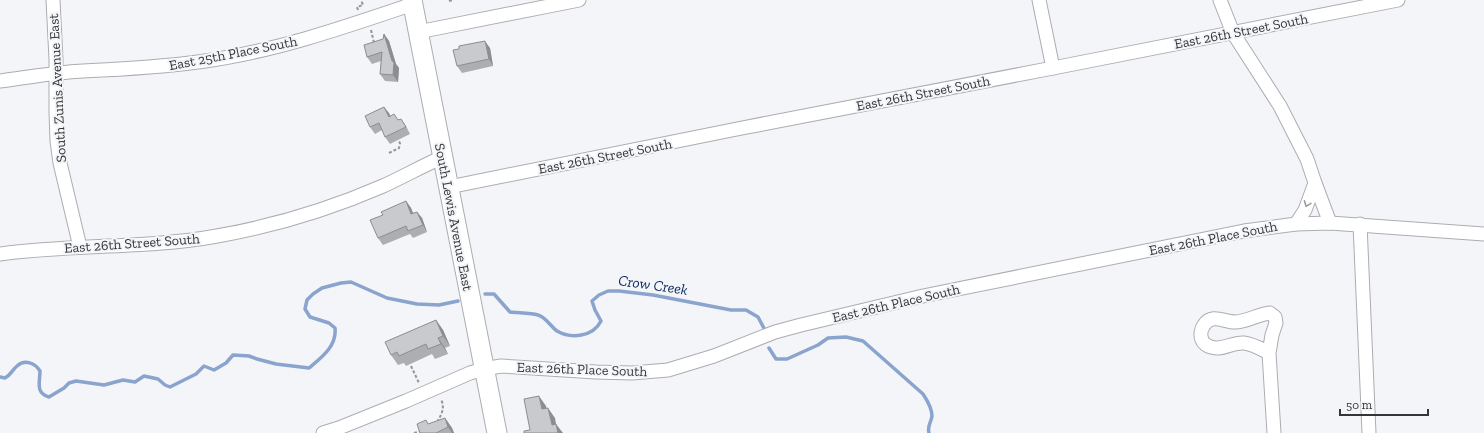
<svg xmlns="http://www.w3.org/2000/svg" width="1484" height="433" font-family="'Zilla Slab',serif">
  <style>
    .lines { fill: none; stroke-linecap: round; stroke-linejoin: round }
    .stream { stroke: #8aa4cd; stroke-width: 3.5 }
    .street-casing { stroke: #acadb1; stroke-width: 15 }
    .secondary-casing { stroke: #acadb1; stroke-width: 21 }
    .path { stroke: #959598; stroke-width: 2; stroke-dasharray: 3 2; stroke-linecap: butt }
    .street { stroke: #fff; stroke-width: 13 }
    .secondary { stroke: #fff; stroke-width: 19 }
    .wall { fill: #adaeb1 }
    .shaded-wall { fill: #8d8d90 }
    .building { fill: #c9cace; stroke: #8d8d90 }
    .oneway { stroke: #9a9a9b }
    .labels { text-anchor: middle; stroke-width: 4; stroke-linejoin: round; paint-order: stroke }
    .street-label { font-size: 14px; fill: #353537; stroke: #f4f5f9 }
    .water-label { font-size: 15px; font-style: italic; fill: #072657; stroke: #f4f5f9 }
  </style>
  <rect width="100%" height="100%" fill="#f4f5f9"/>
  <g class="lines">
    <!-- stream -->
    <g class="stream">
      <path d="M 485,294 L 494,294 L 510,312 C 519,313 531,313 538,315 C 546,317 551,327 557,331 C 571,339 593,337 601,321 L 595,310 L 592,301 L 599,295 L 608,291 L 619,291 L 653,295 L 731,310 L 746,310 L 758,317 L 766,332"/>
      <path d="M 769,348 L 776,359 L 787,359 L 818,345 L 828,338 L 846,337 L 863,341 L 923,394 C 927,400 932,409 932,416 C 931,423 927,426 929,433"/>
      <path d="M 0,377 L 5,378 C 11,375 12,370 17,366 C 25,359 35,363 40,371 C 40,382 35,393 49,397 L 64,388 L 69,383 L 76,381 L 104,385 L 123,380 L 135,382 L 144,376 L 158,379 L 165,385 L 170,387 L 196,374 L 204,366 L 214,370 L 226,363 L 233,355 L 249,356 L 257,359 L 276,364 L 309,368 C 322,357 337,346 335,328 L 329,323 L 310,317 L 305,309 L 307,300 L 313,294 L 322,288 L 341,283 L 351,282 L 387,298 L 417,304 L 439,305 L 458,301"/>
    </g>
    <!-- street casing -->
    <g class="street-casing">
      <g id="street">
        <path d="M 53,0 L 56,59 L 56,112 L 57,141 L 60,163 L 80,247"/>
        <path d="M 1039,0 L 1053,68"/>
        <path d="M 1220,0 L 1233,33 L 1280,106 L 1307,159 L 1315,183 L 1330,223"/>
        <path d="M 418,32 L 579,0"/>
        <path d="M 0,81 C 23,78 46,74 69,72 C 115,69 160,68 205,61 C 276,51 345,27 413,4"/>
        <path d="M 449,187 L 742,128 L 1053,68 L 1398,0"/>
        <path d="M 1296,224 L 1305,210 L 1315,183"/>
        <path d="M 1360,224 L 1369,433"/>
        <path d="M 0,254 C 72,244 146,249 217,236 C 274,226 330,209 383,186 C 403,177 422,166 443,157"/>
        <path d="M 1269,353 C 1261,349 1253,344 1244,343 C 1232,342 1222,351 1211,347 C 1207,346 1203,343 1202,340 C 1200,335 1201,329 1204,325 C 1212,313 1224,322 1235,322 C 1247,322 1258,314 1270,313 L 1275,317 L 1276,323 L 1272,335 L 1269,353 L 1274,433"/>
        <path d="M 323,433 L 339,428 L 406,401 L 470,373 L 484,369 L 501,366 L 596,372 L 632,373 L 668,370 L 714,356 L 775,332 L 801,325 L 923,296 L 1244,231 L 1296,224 L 1330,223 L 1484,234"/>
      </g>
    </g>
    <!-- secondary casing -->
    <g class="secondary-casing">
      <path id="secondary" d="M 412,0 L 497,433"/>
    </g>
    <!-- path -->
    <g class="path">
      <path d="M 449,1 L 453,0"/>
      <path d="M 358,10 L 357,7 L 363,5 L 361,0"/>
      <path d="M 371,30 L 374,43"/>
      <path d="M 389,153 L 399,148 L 400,143 L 398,140"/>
      <path d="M 411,366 L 419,383"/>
      <path d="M 437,422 C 442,414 445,408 441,399"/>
      <path d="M 414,433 L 421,431"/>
    </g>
    <!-- street -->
    <use href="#street" class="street"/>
    <!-- secondary -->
    <use href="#secondary" class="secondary"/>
  </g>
  <!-- wall -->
  <g class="wall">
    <path d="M 384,34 L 389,41 L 396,64 L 399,68 L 398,82 L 385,81 L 380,74 L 381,61 L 372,64 L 367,57 L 383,39 Z"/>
    <path d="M 490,48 L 493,66 L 462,73 L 457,66 Z"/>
    <path d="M 384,107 L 390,116 L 399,120 L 401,119 L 406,126 L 410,134 L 390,144 L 385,137 L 382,130 L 375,134 L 370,127 Z"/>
    <path d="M 406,201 L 411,208 L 413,213 L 417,212 L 422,218 L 427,232 L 413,238 L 410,234 L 383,245 L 378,238 L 383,215 Z"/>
    <path d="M 436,320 L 443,330 L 450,346 L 445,348 L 448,354 L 435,359 L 432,354 L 406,366 L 404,363 L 398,365 L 391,355 Z"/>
    <path d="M 445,418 L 452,428 L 454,433 L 420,433 L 429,424 Z"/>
  </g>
  <!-- shaded-wall -->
  <g class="shaded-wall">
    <path d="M 384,34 L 389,41 L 396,64 L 399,68 L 398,82 L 393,75 L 392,61 Z"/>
    <path d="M 485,41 L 490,48 L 493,66 L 489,59 Z"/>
    <path d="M 384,107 L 389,113 L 394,123 L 389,117 Z"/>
    <path d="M 406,201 L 411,208 L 416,221 L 411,214 Z"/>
    <path d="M 417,212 L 422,218 L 427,232 L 423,225 Z"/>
    <path d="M 436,320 L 443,330 L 450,346 L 443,336 Z"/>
    <path d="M 438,338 L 445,348 L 448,354 L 441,344 Z"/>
    <path d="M 539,396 L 546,406 L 549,419 L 542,409 Z"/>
    <path d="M 548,408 L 555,418 L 556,424 L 563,433 L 557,433 L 552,425 Z"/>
    <path d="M 445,418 L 452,428 L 454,433 L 452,433 L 448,427 Z"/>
  </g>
  <!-- building -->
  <g class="building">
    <path d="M 384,34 L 392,61 L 394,62 L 393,75 L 380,74 L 382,52 L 367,57 L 364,45 L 383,39 Z"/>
    <path d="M 485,41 L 489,59 L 457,66 L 453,50 L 459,49 L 459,46 Z"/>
    <path d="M 384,107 L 389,117 L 394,114 L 398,120 L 401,119 L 406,127 L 385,137 L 379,123 L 370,127 L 365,116 Z"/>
    <path d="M 406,201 L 411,214 L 417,212 L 423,225 L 408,231 L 406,226 L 378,238 L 370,220 L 383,215 L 381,212 Z"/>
    <path d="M 436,320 L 443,336 L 438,338 L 441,344 L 428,349 L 426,344 L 399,356 L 397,352 L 391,355 L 385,342 Z"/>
    <path d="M 539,396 L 542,409 L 548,408 L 552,425 L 556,424 L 558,433 L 524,433 L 524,431 L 530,430 L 524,399 Z"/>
    <path d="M 445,418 L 448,427 L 436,433 L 420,433 L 417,424 L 426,420 L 428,424 Z"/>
  </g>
  <!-- one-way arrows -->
  <defs><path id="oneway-chevron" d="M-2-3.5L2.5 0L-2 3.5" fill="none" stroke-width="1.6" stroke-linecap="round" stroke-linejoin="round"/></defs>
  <use class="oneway" href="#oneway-chevron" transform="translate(1307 204) rotate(111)"/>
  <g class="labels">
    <!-- street labels -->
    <g class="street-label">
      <text transform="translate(1241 31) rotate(-11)" y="5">East 26th Street South</text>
      <text transform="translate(233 53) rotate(-11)" y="5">East 25th Place South</text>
      <text transform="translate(57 88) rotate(-93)" y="5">South Zunis Avenue East</text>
      <text transform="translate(923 93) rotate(-11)" y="5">East 26th Street South</text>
      <text transform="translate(605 156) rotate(-11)" y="5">East 26th Street South</text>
      <text transform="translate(454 217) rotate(79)" y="5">South Lewis Avenue East</text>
      <text transform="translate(1213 238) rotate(-11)" y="5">East 26th Place South</text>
      <text transform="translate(132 243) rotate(-4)" y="5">East 26th Street South</text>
      <text transform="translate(896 303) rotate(-13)" y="5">East 26th Place South</text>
      <text transform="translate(582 369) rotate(2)" y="5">East 26th Place South</text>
    </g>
    <!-- water labels -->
    <g class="water-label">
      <text transform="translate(653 285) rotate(8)" y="5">Crow Creek</text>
    </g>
  </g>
  <!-- scale -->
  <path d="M1340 409v6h88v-6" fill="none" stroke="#353537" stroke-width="2"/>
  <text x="1346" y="409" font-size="12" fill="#353537" stroke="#f4f5f9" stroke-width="3" paint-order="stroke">50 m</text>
</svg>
